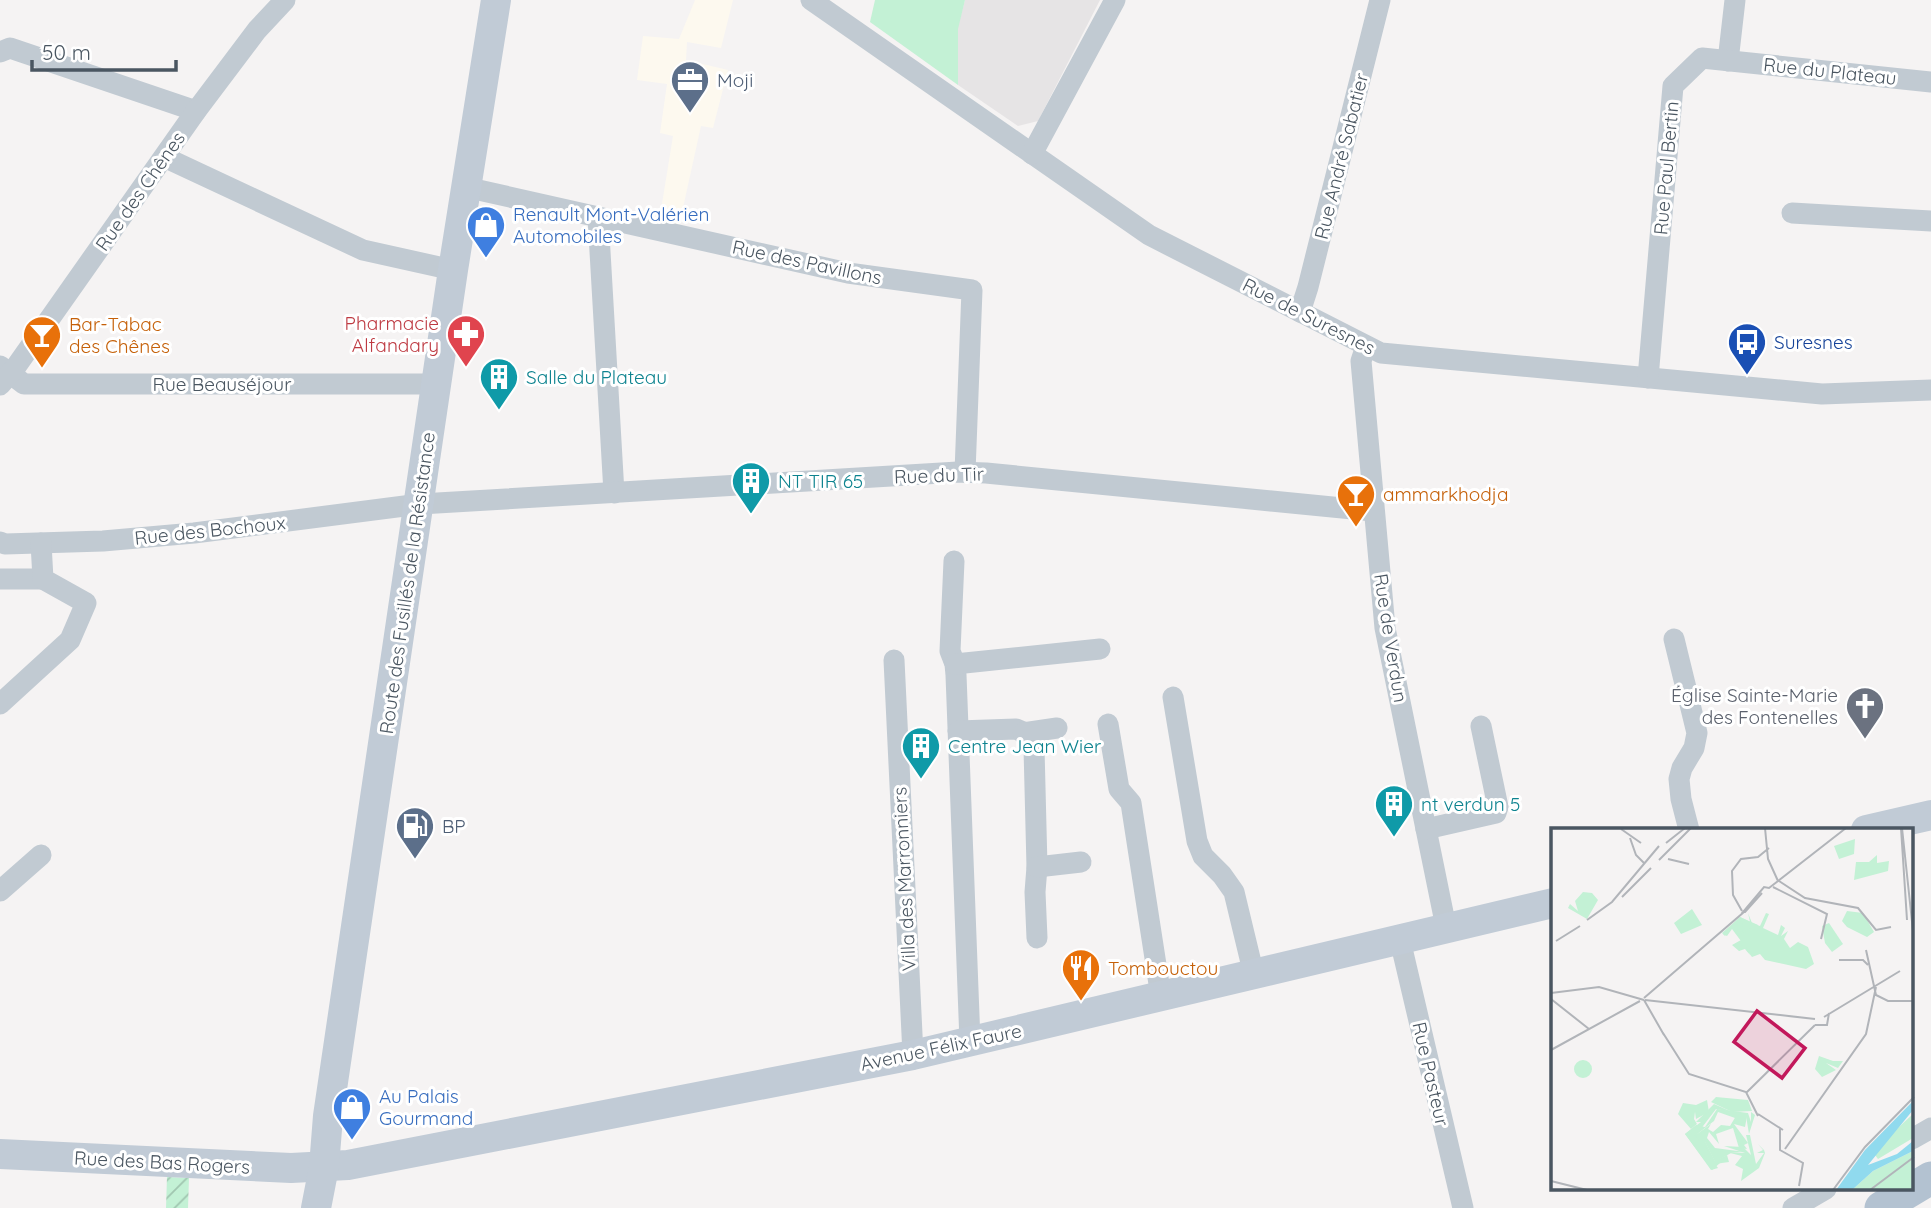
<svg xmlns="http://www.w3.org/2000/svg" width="1931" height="1208" font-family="Quicksand,sans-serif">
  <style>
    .commercial { fill: #fdf9ef }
    .education { fill: #e6e4e5 }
    .garden { fill: url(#garden-furrows) }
    .pitch { fill: #c3f1d5 }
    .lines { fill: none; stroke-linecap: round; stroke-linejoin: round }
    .street { stroke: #c1cad2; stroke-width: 21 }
    .secondary { stroke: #c1cbd6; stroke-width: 30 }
    .primary { stroke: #b3c2d1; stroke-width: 33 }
    .labels { text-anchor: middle; stroke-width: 6; stroke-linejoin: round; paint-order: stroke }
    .street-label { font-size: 19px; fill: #4a5661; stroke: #fff }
    .service-label { font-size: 19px; fill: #4e5e75; stroke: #fff; text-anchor: start }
    .shop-label { font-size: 19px; fill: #366cbe; stroke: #fff; text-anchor: start }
    .health-label { font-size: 19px; fill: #be3a42; stroke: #fff; text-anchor: end }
    .food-label { font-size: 19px; fill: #c56008; stroke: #fff; text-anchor: start }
    .transit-label { font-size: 19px; fill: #164399; stroke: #fff; text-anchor: start }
    .culture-label { font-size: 19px; fill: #0d838f; stroke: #fff; text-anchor: start }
    .worship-label { font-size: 19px; fill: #5b616d; stroke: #fff; text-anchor: end }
    .inset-road { fill: none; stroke: #b1b4b9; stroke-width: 2 }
    .view { fill: #c2185b; fill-opacity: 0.15; stroke: #c2185b; stroke-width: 3.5 }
    .inset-edge { fill: none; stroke: #4a5661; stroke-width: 3.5 }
  </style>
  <defs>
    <pattern id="garden-furrows" width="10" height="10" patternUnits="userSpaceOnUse" patternTransform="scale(1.75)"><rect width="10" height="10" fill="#c3f1d5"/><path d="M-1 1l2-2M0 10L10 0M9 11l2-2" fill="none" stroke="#a0c6b0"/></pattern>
  </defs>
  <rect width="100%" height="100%" fill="#f5f3f3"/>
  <!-- commercial -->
  <path class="commercial" d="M 695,0 L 733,0 L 721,48 L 687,42 L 686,60 L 728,70 L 713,128 L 701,126 L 679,226 L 659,222 L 673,136 L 660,133 L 667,84 L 637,80 L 643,36 L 679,39 Z"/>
  <!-- education -->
  <path class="education" d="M 965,0 L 1100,0 L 1038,121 L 1018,126 L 958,85 L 957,29 Z"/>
  <!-- garden -->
  <path class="garden" d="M 167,1177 L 189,1178 L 188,1208 L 166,1208 Z"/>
  <!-- pitch -->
  <path class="pitch" d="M 875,0 L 965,0 L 958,29 L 958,85 L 870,22 Z"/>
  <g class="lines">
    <!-- street -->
    <g class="street">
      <path d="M 811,0 L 1149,235 L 1381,353 L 1822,394 L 1931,390"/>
      <path d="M 0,52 L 10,48 L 196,111"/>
      <path d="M 1728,61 L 1735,0"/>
      <path d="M 1032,154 L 1115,0"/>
      <path d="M 164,157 L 363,250 L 453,270"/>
      <path d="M 465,187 L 848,273 L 972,290 L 965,472"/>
      <path d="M 1792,213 L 1931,221"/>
      <path d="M 598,217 L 614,493"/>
      <path d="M 1300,312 L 1308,287 L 1380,0"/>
      <path d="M 1366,346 L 1361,361 L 1385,628 L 1446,927"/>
      <path d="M 0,366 L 24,384 L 436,384"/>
      <path d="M 1648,378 L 1673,86 L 1702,58 L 1931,82"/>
      <path d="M 0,385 L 15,368 L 196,111 L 257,30 L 285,0"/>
      <path d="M 0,542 L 5,544 L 103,541 L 194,533 L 420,504 L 958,472 L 986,473 L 1373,511"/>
      <path d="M 954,561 L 950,651 L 955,664 L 956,675 L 970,1042"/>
      <path d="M 0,579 L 43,579"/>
      <path d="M 1674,639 L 1697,733 L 1694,748 L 1682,768 L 1679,779 L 1681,799 L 1689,830"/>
      <path d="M 894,660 L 913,1055"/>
      <path d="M 955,664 L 1100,649"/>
      <path d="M 1173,697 L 1197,841 L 1203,856 L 1222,875 L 1234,892 L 1254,975"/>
      <path d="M 0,704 L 70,640 L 86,603 L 43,579 L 41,543"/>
      <path d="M 1108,724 L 1119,789 L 1131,803 L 1161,997"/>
      <path d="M 958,731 L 1016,729 L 1030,735 L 1034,748 L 1037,867 L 1035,892 L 1037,938"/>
      <path d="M 1023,733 L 1057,728"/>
      <path d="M 1426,829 L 1496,813 L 1498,807 L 1481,726"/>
      <path d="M 1037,867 L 1081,862"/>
      <path d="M 0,891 L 41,855"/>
      <path d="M 1400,940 L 1463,1208"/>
      <path d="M 1912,1139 L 1931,1128"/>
      <path d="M 1793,1208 L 1826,1189"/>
    </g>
    <!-- secondary -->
    <g class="secondary">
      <path d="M 1866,830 L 1931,815"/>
      <path d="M 0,1154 L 291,1168 L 348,1165 L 913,1055 L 1553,903"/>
      <path d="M 316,1208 L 324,1167 L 328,1116 L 453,270 L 496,0"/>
    </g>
    <!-- primary -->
    <path class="primary" d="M 1881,1208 L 1931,1178"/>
  </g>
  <!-- icons -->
  <defs>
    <g id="office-pin" transform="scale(2.0125)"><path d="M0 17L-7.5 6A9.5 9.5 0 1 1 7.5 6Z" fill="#5c6f8a" stroke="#fff"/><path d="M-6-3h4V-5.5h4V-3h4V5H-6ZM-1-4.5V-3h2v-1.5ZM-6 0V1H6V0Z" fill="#fff"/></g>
    <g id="shop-pin" transform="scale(2.0125)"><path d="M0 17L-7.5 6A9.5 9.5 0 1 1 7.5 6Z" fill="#3f7fe0" stroke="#fff"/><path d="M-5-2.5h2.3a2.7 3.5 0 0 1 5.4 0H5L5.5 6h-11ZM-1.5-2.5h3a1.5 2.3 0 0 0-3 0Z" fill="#fff"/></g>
    <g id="pharmacy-pin" transform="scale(2.0125)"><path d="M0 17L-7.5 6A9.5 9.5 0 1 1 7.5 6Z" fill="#e0444e" stroke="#fff"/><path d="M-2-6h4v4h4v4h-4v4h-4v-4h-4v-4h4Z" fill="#fff"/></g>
    <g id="bar-pin" transform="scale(2.0125)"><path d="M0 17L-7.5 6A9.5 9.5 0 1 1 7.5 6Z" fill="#e8710a" stroke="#fff"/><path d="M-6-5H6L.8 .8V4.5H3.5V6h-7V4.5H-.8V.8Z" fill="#fff"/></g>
    <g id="bus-pin" transform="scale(2.0125)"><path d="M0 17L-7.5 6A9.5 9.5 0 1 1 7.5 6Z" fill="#1a4fb4" stroke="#fff"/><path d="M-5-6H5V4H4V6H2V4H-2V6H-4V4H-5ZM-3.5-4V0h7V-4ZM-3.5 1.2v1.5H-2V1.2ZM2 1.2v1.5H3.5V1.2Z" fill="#fff"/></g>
    <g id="building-pin" transform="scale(2.0125)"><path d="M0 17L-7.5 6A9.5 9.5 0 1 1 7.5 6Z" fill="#0f9aa8" stroke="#fff"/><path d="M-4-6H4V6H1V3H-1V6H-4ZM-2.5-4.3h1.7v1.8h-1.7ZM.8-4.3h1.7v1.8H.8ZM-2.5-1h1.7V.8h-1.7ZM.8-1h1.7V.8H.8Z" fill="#fff"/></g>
    <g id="church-pin" transform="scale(2.0125)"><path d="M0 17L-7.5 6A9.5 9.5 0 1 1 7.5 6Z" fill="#6b7280" stroke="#fff"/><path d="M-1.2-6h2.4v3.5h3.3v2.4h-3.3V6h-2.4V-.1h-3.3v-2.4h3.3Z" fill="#fff"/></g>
    <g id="fuel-pin" transform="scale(2.0125)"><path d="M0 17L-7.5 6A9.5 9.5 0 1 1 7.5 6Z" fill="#5c6f8a" stroke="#fff"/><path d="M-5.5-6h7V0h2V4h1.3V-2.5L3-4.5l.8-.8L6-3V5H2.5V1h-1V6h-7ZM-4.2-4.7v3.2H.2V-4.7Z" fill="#fff"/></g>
    <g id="restaurant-pin" transform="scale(2.0125)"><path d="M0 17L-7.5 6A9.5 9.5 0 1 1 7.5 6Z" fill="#e8710a" stroke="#fff"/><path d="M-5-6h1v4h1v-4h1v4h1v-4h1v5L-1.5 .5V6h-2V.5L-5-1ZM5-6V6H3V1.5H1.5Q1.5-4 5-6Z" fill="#fff"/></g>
  </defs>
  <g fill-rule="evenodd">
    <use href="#office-pin" x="690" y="80"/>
    <use href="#shop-pin" x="486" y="225"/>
    <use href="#pharmacy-pin" x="466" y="334"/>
    <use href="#bar-pin" x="42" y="335"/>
    <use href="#bus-pin" x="1747" y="342"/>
    <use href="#building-pin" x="499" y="377"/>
    <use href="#building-pin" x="751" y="481"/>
    <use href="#bar-pin" x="1356" y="494"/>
    <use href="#church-pin" x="1865" y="706"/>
    <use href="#building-pin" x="921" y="746"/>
    <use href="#building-pin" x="1394" y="804"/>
    <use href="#fuel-pin" x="415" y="826"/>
    <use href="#restaurant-pin" x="1081" y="968"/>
    <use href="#shop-pin" x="352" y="1107"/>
  </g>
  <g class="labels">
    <!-- street labels -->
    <g class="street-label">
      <text transform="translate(1830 71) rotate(6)" y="7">Rue du Plateau</text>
      <text transform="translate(1341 156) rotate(-76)" y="7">Rue André Sabatier</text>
      <text transform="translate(1666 168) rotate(-85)" y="7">Rue Paul Bertin</text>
      <text transform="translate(140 191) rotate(-55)" y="7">Rue des Chênes</text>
      <text transform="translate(807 262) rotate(12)" y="7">Rue des Pavillons</text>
      <text transform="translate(1309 316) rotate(27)" y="7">Rue de Suresnes</text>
      <text x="222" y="391">Rue Beauséjour</text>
      <text transform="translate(939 475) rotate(-2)" y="7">Rue du Tir</text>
      <text transform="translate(210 530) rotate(-6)" y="7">Rue des Bochoux</text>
      <text transform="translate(407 583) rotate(-82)" y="7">Route des Fusillés de la Résistance</text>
      <text transform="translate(1391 638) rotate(81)" y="7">Rue de Verdun</text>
      <text transform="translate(904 879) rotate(-93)" y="7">Villa des Marronniers</text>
      <text transform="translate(941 1047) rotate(-12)" y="7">Avenue Félix Faure</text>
      <text transform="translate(1431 1074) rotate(77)" y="7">Rue Pasteur</text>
      <text transform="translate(162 1162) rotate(3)" y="7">Rue des Bas Rogers</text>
    </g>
    <!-- service labels -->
    <g class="service-label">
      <text x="717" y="87">Moji</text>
      <text x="442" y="833">BP</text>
    </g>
    <!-- shop labels -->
    <g class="shop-label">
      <text x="513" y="221">Renault Mont-Valérien<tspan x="513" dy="22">Automobiles</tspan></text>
      <text x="379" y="1103">Au Palais<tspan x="379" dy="22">Gourmand</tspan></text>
    </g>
    <!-- health labels -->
    <g class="health-label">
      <text x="439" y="330">Pharmacie<tspan x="439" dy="22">Alfandary</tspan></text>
    </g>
    <!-- food labels -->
    <g class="food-label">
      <text x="69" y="331">Bar-Tabac<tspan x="69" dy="22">des Chênes</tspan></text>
      <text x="1383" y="501">ammarkhodja</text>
      <text x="1108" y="975">Tombouctou</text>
    </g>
    <!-- transit labels -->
    <g class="transit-label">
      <text x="1774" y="349">Suresnes</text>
    </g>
    <!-- culture labels -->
    <g class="culture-label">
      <text x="526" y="384">Salle du Plateau</text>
      <text x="778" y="488">NT TIR 65</text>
      <text x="948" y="753">Centre Jean Wier</text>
      <text x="1421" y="811">nt verdun 5</text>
    </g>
    <!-- worship labels -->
    <g class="worship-label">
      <text x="1838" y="702">Église Sainte-Marie<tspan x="1838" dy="22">des Fontenelles</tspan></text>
    </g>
  </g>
  <!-- overview -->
  <g transform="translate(1551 828)">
    <rect width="362" height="362" fill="#f5f3f3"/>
    <path d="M 32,64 L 41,65 L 47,72 L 36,91 L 17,80 L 19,76 L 27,83 L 24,73 ZM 197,85 L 201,95 L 209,98 L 215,85 L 218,86 L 212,100 L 227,107 L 230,97 L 234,100 L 230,108 L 237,103 L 233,111 L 239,120 L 247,114 L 257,119 L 263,136 L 255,141 L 214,132 L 209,126 L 201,129 L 193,119 L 188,123 L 181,117 L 190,112 L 185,102 L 180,100 L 174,108 L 171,105 L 189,89 L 199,94 ZM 166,281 L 197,285 L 200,294 L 200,284 L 204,287 L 198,306 L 195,288 L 184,290 L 167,284 L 163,293 L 145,307 L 154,313 L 164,333 L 176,327 L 178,334 L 164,336 L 167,340 L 160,342 L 134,306 L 145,297 L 154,299 ZM 195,307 L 199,307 L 205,336 L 213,325 L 206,325 L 212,322 L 207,316 L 213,322 L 214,325 L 208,340 L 190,353 L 192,341 L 184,337 L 191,328 L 179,325 L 194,325 L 173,318 L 192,319 L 200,327 ZM 362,323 L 362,362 L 301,362 L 322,343 Z" fill="#c3f1d5"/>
    <path d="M 189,89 L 207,97 L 205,103 L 200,100 L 191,105 L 192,94 L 183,99 L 194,109 L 190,117 L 195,118 L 199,127 L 194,121 L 188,123 L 188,116 L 182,118 L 190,113 L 181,101 L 176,108 L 172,106 ZM 163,276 L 181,284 L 165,281 L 146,306 L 160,296 L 157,301 L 162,304 L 170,297 L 179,298 L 185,288 L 196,288 L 194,299 L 183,296 L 197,315 L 193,317 L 196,321 L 188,320 L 182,300 L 165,306 L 168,316 L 158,304 L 156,310 L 164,320 L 194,324 L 180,325 L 164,334 L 154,314 L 143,307 L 156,321 L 161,335 L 169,335 L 161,342 L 134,306 L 150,294 L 145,294 Z" fill="#c3f1d5"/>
    <path d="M 304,11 L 303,26 L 288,31 L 283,18 ZM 326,27 L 326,35 L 338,33 L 337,43 L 303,52 L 305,34 L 318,34 ZM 141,81 L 151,97 L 130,106 L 123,95 ZM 296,83 L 312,85 L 323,104 L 316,109 L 296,99 L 291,93 ZM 278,95 L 292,116 L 281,124 L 274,115 L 271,98 ZM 268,228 L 282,233 L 292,233 L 287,240 L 275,235 L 285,242 L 271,249 L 264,241 ZM23 241a9 9 0 1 1 18 0a9 9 0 1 1-18 0ZM 156,272 L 158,284 L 145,291 L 144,284 L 143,291 L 146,296 L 140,301 L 127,286 L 132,275 L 145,277 Z" fill="#c3f1d5"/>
    <path d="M 165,269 L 197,272 L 201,283 L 181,284 L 160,274 ZM 362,286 L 362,310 L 327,331 L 324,327 L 337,309 Z" fill="#c3f1d5"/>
    <path d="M 362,273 L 362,282 L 317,337 L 346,326 L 362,313 L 362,323 L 322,343 L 301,362 L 285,362 L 314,322 Z" fill="#90daee"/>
    <path class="inset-road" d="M 214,0 L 217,31 L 227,53M 350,0 L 356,92M 351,0 L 362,103M 70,1 L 90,15M 79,10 L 85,27 L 93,35M 115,15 L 134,0M 117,31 L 138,36M 108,32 L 140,0M 228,53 L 254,70 L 307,80 L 325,102 L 340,99M 222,59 L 276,86 L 270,111M 211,65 L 194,84 L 192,84 L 213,59 L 218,60 L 295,0M 71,69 L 100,40M 191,83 L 182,67 L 181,43 L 190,31 L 207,29 L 218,20M 36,92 L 61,74 L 108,18M 5,113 L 29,98M 315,122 L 325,167 L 337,173 L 363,173M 288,132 L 312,132 L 317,137M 0,165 L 48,159 L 93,172M 93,170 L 193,84M 0,171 L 38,201M 93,172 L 113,207M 94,172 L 264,191M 273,189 L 349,143M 264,197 L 276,197 L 278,185M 112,205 L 138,246 L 195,264 L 207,288M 0,222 L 89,173M 195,265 L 264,197M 207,286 L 232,302M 229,301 L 229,322 L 252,335 L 248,358M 234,321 L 315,206 L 325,159M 0,353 L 36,362M 282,362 L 314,319 L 363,269M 319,362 L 363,329"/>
    <path class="view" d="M 206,183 L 254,220 L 231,250 L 183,214 Z"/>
    <rect width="362" height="362" class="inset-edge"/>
  </g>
  <!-- scale -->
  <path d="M32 60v10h144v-10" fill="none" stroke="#4a5661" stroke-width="3.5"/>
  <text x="42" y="60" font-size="21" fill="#4a5661" stroke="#ffffff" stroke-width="5" paint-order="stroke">50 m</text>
</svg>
